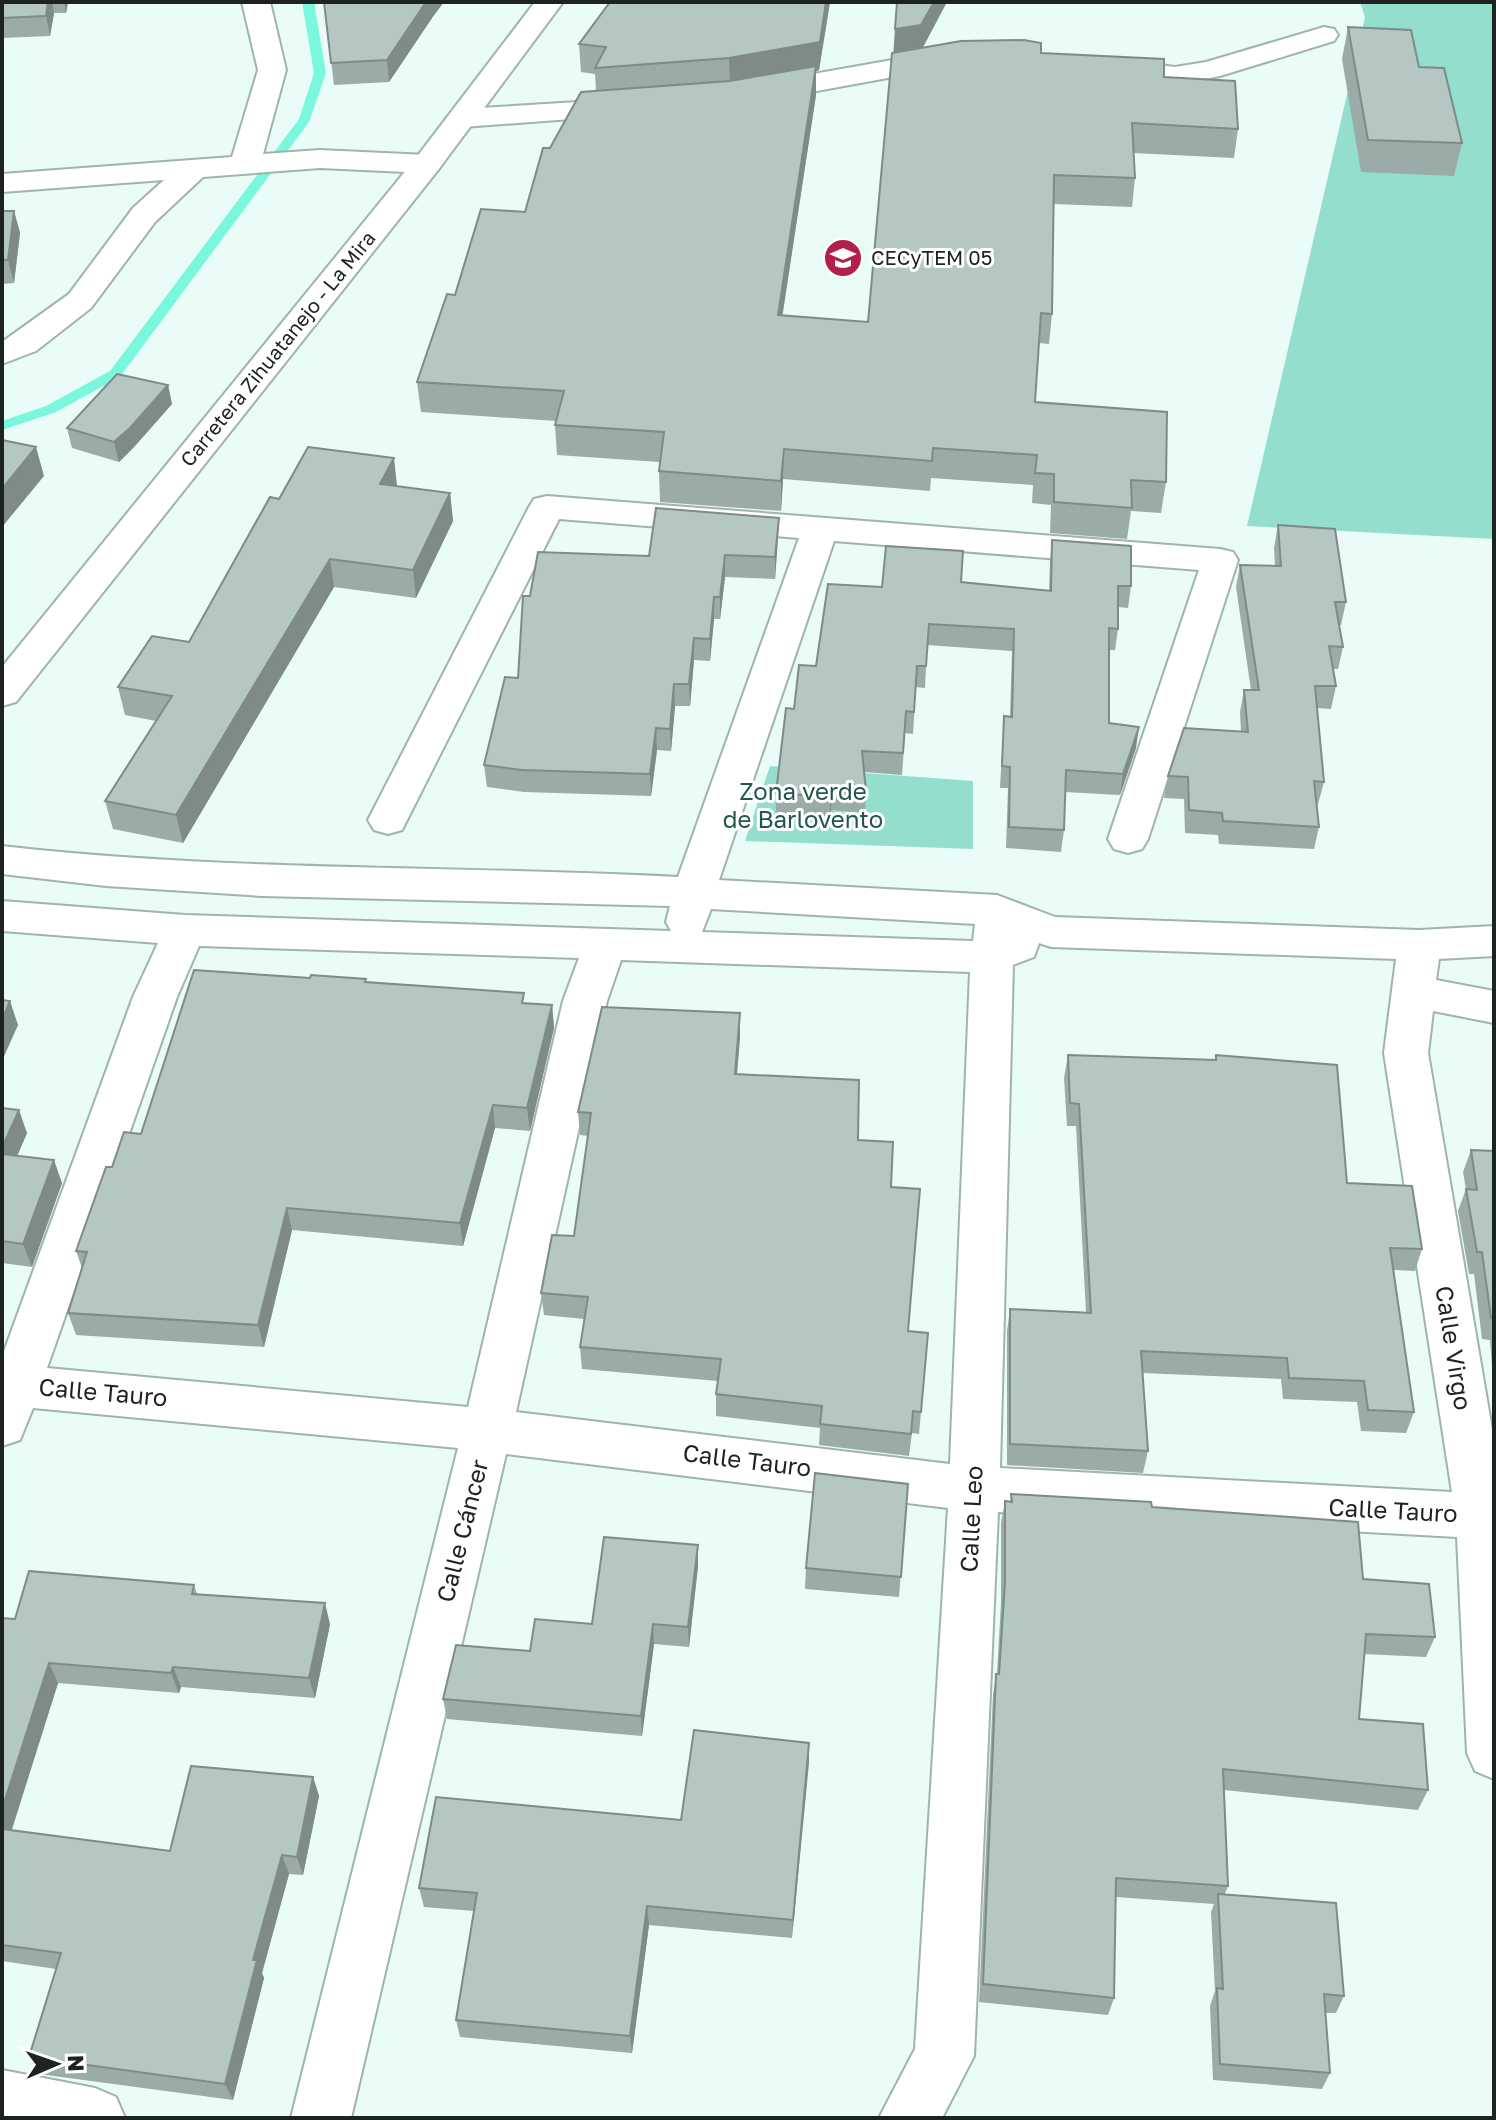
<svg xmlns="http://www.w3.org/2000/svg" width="1496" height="2120" font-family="'Golos Text',sans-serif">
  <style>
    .green { fill: #94decd }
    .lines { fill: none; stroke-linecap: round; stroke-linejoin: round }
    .stream { fill: #7bf7de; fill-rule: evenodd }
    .minor-casing { stroke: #a0b3ae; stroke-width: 4 }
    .trunk-casing { stroke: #a0b3ae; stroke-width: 4 }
    .minor { fill: #fff; fill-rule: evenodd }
    .trunk { fill: #fff; fill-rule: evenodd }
    .wall { fill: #9baba7 }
    .shaded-wall { fill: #7e8b88 }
    .building { fill: #b4c7c2; stroke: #7e8b88; stroke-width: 2 }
    .labels { text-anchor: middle; stroke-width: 6; stroke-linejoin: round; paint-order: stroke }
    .far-poi-label { font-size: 20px; fill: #1c2321; stroke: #fff; text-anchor: start }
    .far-street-label { font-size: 20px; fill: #1c2321; stroke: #fff }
    .park-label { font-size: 24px; fill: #22574c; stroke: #fff }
    .street-label { font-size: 24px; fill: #1c2321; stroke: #fff }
  </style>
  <rect width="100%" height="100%" fill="#e9fcf7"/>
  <!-- green -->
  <g class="green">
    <path d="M 1360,2 L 1494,2 L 1494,539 L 1247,526 L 1365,17 Z"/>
    <path d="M 770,766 L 973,781 L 973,849 L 745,841 Z"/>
  </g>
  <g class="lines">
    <!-- stream -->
    <path class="stream" d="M 302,2 L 314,2 L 326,73 L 309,122 L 120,377 L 56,412 L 2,430 L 2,421 L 46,406 L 110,371 L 299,119 L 314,73 Z"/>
    <!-- minor casing -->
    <g class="minor-casing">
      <g id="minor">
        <path d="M 242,2 L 270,2 L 286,70 L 263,154 L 320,150 L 427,155 L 438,158 L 442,164 L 438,170 L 427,173 L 320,168 L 203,177 L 155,222 L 91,308 L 36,351 L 2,364 L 2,342 L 69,294 L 133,208 L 164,180 L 2,192 L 2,174 L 232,157 L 258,70 Z"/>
        <path d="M 1324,27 L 1334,29 L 1338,35 L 1334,41 L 1220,76 L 1175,85 L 1105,76 L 1095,73 L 1091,67 L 1095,61 L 1105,58 L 1175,67 L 1206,62 Z"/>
        <path d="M 949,50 L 959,53 L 963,59 L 959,65 L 756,102 L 746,99 L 742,93 L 746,87 L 756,84 Z"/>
        <path d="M 628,99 L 638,102 L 643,108 L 638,114 L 463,127 L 453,124 L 448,118 L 453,112 L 463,109 Z"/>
        <path d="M 547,496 L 1220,549 L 1233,552 L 1238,560 L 1148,839 L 1142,849 L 1128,853 L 1114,849 L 1108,839 L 1199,570 L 834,541 L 719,880 L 997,895 L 1055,917 L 1419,930 L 1494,926 L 1494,956 L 1439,959 L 1436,980 L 1494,991 L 1494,1023 L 1433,1011 L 1428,1053 L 1494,1441 L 1494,1779 L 1475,1771 L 1467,1753 L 1457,1537 L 998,1512 L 974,2056 L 942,2118 L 879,2118 L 915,2049 L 948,1508 L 506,1454 L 351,2118 L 291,2118 L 458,1448 L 33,1408 L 20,1440 L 2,1446 L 2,1357 L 133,997 L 158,943 L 2,931 L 2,901 L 185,915 L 671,931 L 666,922 L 670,906 L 262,896 L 106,886 L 2,874 L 2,846 C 229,872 451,865 678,877 L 799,538 L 559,519 L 402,830 L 388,834 L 374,830 L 368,820 L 529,507 L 534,499 ZM 711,909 L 975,924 L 973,941 L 702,932 ZM 1039,943 L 1051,947 L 1396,959 L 1384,1053 L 1452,1492 L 1000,1468 L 1013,965 L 1034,957 ZM 199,946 L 579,958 L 563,1001 L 468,1407 L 47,1368 L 177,997 ZM 621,960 L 970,972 L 950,1464 L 516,1412 L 607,1001 Z"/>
        <path d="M 2,2070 L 95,2088 L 116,2097 L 125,2118 L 2,2118 Z"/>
      </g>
    </g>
    <!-- trunk casing -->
    <g class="trunk-casing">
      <path id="trunk" d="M 535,2 L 563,2 L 438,170 L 16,702 L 2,706 L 2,667 L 416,158 Z"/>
    </g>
    <!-- minor -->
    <use href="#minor" class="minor"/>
    <!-- trunk -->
    <use href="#trunk" class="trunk"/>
  </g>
  <!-- wall -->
  <g class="wall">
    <path d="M 2,2 L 68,2 L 66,13 L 54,13 L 50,36 L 2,38 Z"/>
    <path d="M 324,2 L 432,18 L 389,82 L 334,85 Z"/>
    <path d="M 610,2 L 830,2 L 819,70 L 816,71 L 816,95 L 782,315 L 868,322 L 922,48 L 1041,53 L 1164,77 L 1238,129 L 1234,158 L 1134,153 L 1135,178 L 1132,207 L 1054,204 L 1052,314 L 1049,344 L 1039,343 L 1035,402 L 1166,482 L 1161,513 L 1131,511 L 1127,539 L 1050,533 L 1051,505 L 1032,503 L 1033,485 L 931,478 L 930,491 L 783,479 L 781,511 L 660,502 L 659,471 L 660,462 L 557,455 L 555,425 L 556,421 L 421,412 L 417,382 L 455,295 L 525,212 L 550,148 L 596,91 L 595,74 L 581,72 L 579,44 Z"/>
    <path d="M 1348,27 L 1419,67 L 1462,143 L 1454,176 L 1361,172 L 1342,59 Z"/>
    <path d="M 2,211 L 14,211 L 20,233 L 14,283 L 2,284 Z"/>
    <path d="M 168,385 L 172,404 L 134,447 L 119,462 L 72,448 L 67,428 Z"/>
    <path d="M 397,486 L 450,493 L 453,521 L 416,598 L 334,587 L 183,843 L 113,829 L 105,801 L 156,721 L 125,715 L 118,687 L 189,642 L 279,499 Z"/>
    <path d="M 779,518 L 775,579 L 725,577 L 720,619 L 714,619 L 710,661 L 694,660 L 690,706 L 675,706 L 671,751 L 657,750 L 651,796 L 524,792 L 487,787 L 484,765 L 518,678 L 530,596 L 649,556 Z"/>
    <path d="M 1278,525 L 1346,602 L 1341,625 L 1339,625 L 1343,647 L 1338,669 L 1333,669 L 1336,686 L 1331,709 L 1317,708 L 1324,782 L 1318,804 L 1317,804 L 1319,827 L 1314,849 L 1219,844 L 1218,835 L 1185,833 L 1184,799 L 1164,798 L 1168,776 L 1241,732 L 1240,712 L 1244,690 L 1251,690 L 1236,587 L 1240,565 L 1275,566 L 1274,548 Z"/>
    <path d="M 1052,540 L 1131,586 L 1128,608 L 1118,607 L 1118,629 L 1115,650 L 1109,650 L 1109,723 L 1136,748 L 1120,795 L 1065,792 L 1064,830 L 1061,852 L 1006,848 L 1008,788 L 1000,788 L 1004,716 L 1010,717 L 1012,651 L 927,645 L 925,688 L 916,687 L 913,734 L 905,733 L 902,775 L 864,772 L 866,791 L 865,813 L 831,810 L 830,819 L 776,815 L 776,793 L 794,709 L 816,666 L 882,587 L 961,582 L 1049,590 L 1050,561 Z"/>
    <path d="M 310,978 L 366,979 L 366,982 L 525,1004 L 552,1005 L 554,1028 L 530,1131 L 495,1128 L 463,1246 L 292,1230 L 264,1347 L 76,1335 L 68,1313 L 82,1268 L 76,1251 L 112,1167 L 141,1134 Z"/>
    <path d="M 740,1013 L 740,1037 L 737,1074 L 858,1140 L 891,1187 L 908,1331 L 928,1333 L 919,1434 L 912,1433 L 909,1456 L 819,1445 L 820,1428 L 716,1416 L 716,1394 L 718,1381 L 582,1369 L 580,1347 L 584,1319 L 544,1315 L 541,1293 L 574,1236 L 588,1136 L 580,1135 L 578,1112 Z"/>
    <path d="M 1068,1055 L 1215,1060 L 1216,1055 L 1347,1183 L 1422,1249 L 1415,1271 L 1394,1270 L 1414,1412 L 1406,1433 L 1361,1431 L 1357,1402 L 1283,1399 L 1281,1379 L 1142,1373 L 1148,1451 L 1143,1473 L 1007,1465 L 1007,1331 L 1010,1309 L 1086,1312 L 1076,1126 L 1067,1126 L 1064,1078 Z"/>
    <path d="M 2,1108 L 27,1133 L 17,1156 L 62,1183 L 32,1267 L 2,1263 Z"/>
    <path d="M 1471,1150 L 1494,1151 L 1494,1391 L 1490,1340 L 1482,1339 L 1474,1274 L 1469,1274 L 1458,1211 L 1466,1189 L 1463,1172 Z"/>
    <path d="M 908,1484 L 899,1597 L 805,1589 L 806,1568 Z"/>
    <path d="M 1011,1494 L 1152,1507 L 1363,1579 L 1435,1637 L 1426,1657 L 1364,1654 L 1359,1719 L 1428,1790 L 1418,1810 L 1224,1790 L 1228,1886 L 1225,1894 L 1344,1996 L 1336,2013 L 1325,2013 L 1330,2073 L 1322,2089 L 1213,2080 L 1210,2006 L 1215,1991 L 1211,1912 L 1214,1904 L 1116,1897 L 1114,1998 L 1108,2015 L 979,2002 L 993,1694 L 997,1674 L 1001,1603 L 1001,1523 L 1005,1501 L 1010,1502 Z"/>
    <path d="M 698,1566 L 689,1647 L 654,1644 L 642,1736 L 447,1719 L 443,1699 L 530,1651 L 592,1624 Z"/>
    <path d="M 194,1585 L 197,1594 L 330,1624 L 315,1698 L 181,1687 L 179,1693 L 58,1683 L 12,1830 L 170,1851 L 313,1777 L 319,1796 L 303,1875 L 289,1874 L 262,1973 L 264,1978 L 233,2100 L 39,2074 L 29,2057 L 56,1969 L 2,1961 L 2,1618 L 15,1619 Z"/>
    <path d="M 809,1743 L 792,1938 L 649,1925 L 632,2053 L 460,2037 L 456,2020 L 474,1911 L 424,1907 L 419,1888 L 681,1820 Z"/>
  </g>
  <!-- shaded-wall -->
  <g class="shaded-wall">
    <path d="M 48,2 L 52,2 L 54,13 L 50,36 L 46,16 Z"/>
    <path d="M 64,2 L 68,2 L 66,13 Z"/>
    <path d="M 426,2 L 444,2 L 432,18 L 389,82 L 387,60 Z"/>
    <path d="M 826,2 L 830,2 L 819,70 L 816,71 L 816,95 L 778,345 L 730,86 L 729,58 Z"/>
    <path d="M 934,2 L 947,2 L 920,53 L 893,57 L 895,29 Z"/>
    <path d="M 14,211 L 20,233 L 14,283 L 8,260 Z"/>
    <path d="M 168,385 L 172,404 L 134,447 L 119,462 L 114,442 Z"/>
    <path d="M 36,447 L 44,476 L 2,527 L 2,489 Z"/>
    <path d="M 784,449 L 783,479 L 781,511 L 781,481 Z"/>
    <path d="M 394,458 L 397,486 L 380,484 Z"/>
    <path d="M 450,493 L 453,521 L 416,598 L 413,570 Z"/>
    <path d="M 779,518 L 778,539 L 775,579 L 775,557 Z"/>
    <path d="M 725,555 L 725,577 L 720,619 L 720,597 Z"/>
    <path d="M 330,559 L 334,587 L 183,843 L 176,815 Z"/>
    <path d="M 714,597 L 714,619 L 710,661 L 710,639 Z"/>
    <path d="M 694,638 L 694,660 L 690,706 L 689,684 Z"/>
    <path d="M 674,684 L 675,706 L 671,751 L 670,729 Z"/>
    <path d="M 1139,727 L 1136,748 L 1120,795 L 1123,774 Z"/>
    <path d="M 656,728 L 657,750 L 651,796 L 650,774 Z"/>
    <path d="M 832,788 L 831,810 L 830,819 L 830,797 Z"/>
    <path d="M 10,1001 L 18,1025 L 2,1061 L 2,1020 Z"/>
    <path d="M 552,1005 L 554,1028 L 530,1131 L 527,1108 Z"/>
    <path d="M 740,1013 L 740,1037 L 735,1097 L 735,1074 Z"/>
    <path d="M 493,1105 L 495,1128 L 463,1246 L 460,1223 Z"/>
    <path d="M 19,1110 L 27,1133 L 8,1177 L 2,1161 L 2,1148 Z"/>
    <path d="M 54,1160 L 62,1183 L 32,1267 L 23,1244 Z"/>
    <path d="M 287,1208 L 292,1230 L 264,1347 L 258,1325 Z"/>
    <path d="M 698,1545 L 698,1566 L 689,1647 L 688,1627 Z"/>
    <path d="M 325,1603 L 330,1624 L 315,1698 L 309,1678 Z"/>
    <path d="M 653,1624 L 654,1644 L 642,1736 L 641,1716 Z"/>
    <path d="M 49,1663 L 58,1683 L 6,1847 L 2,1840 L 2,1809 Z"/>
    <path d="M 173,1667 L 181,1687 L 179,1693 L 171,1673 Z"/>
    <path d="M 809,1743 L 809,1763 L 792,1938 L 793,1920 Z"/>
    <path d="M 313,1777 L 319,1796 L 303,1875 L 297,1857 Z"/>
    <path d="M 282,1855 L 289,1874 L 262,1973 L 264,1978 L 233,2100 L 225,2084 L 253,1960 Z"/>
    <path d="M 647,1906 L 649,1925 L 632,2053 L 630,2036 Z"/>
  </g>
  <!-- building -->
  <g class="building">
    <path d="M 2,2 L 48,2 L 46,16 L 2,18 Z"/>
    <path d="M 324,2 L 426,2 L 387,60 L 331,63 Z"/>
    <path d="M 610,2 L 826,2 L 820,42 L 729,58 L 595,68 L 606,47 L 579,44 Z"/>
    <path d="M 897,2 L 934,2 L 921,25 L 895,29 Z"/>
    <path d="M 1348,27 L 1411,30 L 1419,67 L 1444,68 L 1462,143 L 1368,140 Z"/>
    <path d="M 1024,40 L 1041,43 L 1041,53 L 1164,59 L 1164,77 L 1235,81 L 1238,129 L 1132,123 L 1135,178 L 1054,175 L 1052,314 L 1041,313 L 1035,402 L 1167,412 L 1166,482 L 1131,480 L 1132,508 L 1054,502 L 1054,474 L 1035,473 L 1037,455 L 933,448 L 932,461 L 784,449 L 781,481 L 659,471 L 664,432 L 555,425 L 564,391 L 417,382 L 447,294 L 455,295 L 481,209 L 525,212 L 543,148 L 550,148 L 581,92 L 730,81 L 816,66 L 778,315 L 868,322 L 892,53 L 961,41 Z"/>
    <path d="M 2,211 L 14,211 L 8,260 L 2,260 Z"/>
    <path d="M 117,374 L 168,385 L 130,428 L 114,442 L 67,428 Z"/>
    <path d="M 2,440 L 36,447 L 2,489 Z"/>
    <path d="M 308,447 L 394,458 L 380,484 L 450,493 L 413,570 L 330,559 L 176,815 L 105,801 L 172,696 L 118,687 L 152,636 L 189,642 L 270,497 L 279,499 Z"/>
    <path d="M 656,508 L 779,518 L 775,557 L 725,555 L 720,597 L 714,597 L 710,639 L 694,638 L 689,684 L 674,684 L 670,729 L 656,728 L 650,774 L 522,770 L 484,765 L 505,677 L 518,678 L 523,596 L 530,596 L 538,552 L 649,556 Z"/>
    <path d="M 1278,525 L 1335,529 L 1346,602 L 1335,602 L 1343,647 L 1329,646 L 1336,686 L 1315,686 L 1324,782 L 1314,781 L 1319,827 L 1223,821 L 1222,813 L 1189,810 L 1188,777 L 1168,776 L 1184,728 L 1248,732 L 1244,690 L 1259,690 L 1240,565 L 1281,566 Z"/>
    <path d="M 1052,540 L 1131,546 L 1131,586 L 1118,586 L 1118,629 L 1109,628 L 1109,723 L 1139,727 L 1123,774 L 1066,770 L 1064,830 L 1009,827 L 1010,767 L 1002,766 L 1004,716 L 1012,717 L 1014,629 L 929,624 L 926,666 L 917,666 L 914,712 L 906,711 L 903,753 L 862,751 L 866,791 L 832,788 L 830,797 L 776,793 L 786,708 L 794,709 L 799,665 L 816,666 L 828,584 L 882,587 L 886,546 L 963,551 L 961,582 L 1051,591 Z"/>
    <path d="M 194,970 L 310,978 L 311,975 L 366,979 L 365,982 L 524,993 L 522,1003 L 552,1005 L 527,1108 L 493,1105 L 460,1223 L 287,1208 L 258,1325 L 68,1313 L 87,1252 L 76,1251 L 106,1167 L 112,1167 L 124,1132 L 141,1134 Z"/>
    <path d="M 2,1000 L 10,1001 L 2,1020 Z"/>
    <path d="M 602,1007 L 740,1013 L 735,1074 L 859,1080 L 858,1140 L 893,1142 L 891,1187 L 920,1189 L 908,1331 L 928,1333 L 921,1412 L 913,1411 L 911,1434 L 820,1424 L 822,1406 L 716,1394 L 721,1359 L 580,1347 L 588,1297 L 541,1293 L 552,1235 L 574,1236 L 591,1113 L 578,1112 Z"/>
    <path d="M 1068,1055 L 1216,1060 L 1216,1055 L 1337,1065 L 1347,1183 L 1412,1186 L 1422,1249 L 1390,1248 L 1414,1412 L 1368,1410 L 1364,1381 L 1289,1378 L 1287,1358 L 1141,1351 L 1148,1451 L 1010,1444 L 1010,1309 L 1091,1313 L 1079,1104 L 1070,1103 Z"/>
    <path d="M 2,1108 L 19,1110 L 2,1148 Z"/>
    <path d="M 1471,1150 L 1494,1151 L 1494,1318 L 1491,1318 L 1482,1252 L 1477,1252 L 1466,1189 L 1477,1190 Z"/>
    <path d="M 2,1154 L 54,1160 L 23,1244 L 2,1241 Z"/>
    <path d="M 815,1473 L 908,1484 L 901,1577 L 806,1568 Z"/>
    <path d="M 1011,1494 L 1151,1502 L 1152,1507 L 1358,1522 L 1363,1579 L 1429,1584 L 1435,1637 L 1366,1634 L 1359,1719 L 1423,1724 L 1428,1790 L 1223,1769 L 1228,1886 L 1116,1878 L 1114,1998 L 983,1984 L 996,1674 L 999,1674 L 1005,1582 L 1005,1501 L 1012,1502 Z"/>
    <path d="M 604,1537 L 698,1545 L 688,1627 L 653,1624 L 641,1716 L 443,1699 L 456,1645 L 530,1651 L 535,1619 L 592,1624 Z"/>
    <path d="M 29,1571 L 194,1585 L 192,1594 L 325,1603 L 309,1678 L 173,1667 L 171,1673 L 49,1663 L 2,1809 L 2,1618 L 15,1619 Z"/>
    <path d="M 694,1730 L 809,1743 L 793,1920 L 647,1906 L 630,2036 L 456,2020 L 477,1893 L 419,1888 L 436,1797 L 681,1820 Z"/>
    <path d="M 191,1766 L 313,1777 L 297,1857 L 282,1855 L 253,1960 L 257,1960 L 225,2084 L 29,2057 L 61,1953 L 2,1945 L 2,1829 L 170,1851 Z"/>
    <path d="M 1218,1894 L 1336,1903 L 1344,1996 L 1324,1994 L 1330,2073 L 1220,2064 L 1217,1988 L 1223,1989 Z"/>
  </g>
  <!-- icons -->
  <defs>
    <g id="school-disc" transform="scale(2)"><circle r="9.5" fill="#b22049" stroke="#fff"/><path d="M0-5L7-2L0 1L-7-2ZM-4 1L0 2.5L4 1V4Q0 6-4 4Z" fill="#fff"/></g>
  </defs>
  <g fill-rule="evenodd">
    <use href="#school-disc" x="843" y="258"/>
  </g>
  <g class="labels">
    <!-- far-poi labels -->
    <g class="far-poi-label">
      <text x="871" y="265">CECyTEM 05</text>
    </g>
    <!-- far-street labels -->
    <g class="far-street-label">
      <text transform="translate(278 349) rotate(-51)" y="7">Carretera Zihuatanejo - La Mira</text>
    </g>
    <!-- park labels -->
    <g class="park-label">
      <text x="803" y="800">Zona verde<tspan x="803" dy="28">de Barlovento</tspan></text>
    </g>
    <!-- street labels -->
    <g class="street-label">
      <text transform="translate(1453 1348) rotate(81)" y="8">Calle Virgo</text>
      <text transform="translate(103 1393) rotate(5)" y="8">Calle Tauro</text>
      <text transform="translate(747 1461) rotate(7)" y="8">Calle Tauro</text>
      <text transform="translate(1393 1511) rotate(3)" y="8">Calle Tauro</text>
      <text transform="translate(972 1519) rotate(-87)" y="8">Calle Leo</text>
      <text transform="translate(463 1531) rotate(-76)" y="8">Calle Cáncer</text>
    </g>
  </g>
  <!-- border -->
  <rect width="1496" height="2120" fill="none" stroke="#1c2321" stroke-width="8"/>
  <!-- north arrow -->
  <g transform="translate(56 2064) rotate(88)" stroke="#ffffff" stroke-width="6" paint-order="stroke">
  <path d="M0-6L14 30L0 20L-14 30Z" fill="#1c2321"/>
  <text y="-12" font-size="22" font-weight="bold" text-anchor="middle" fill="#1c2321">N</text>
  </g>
</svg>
